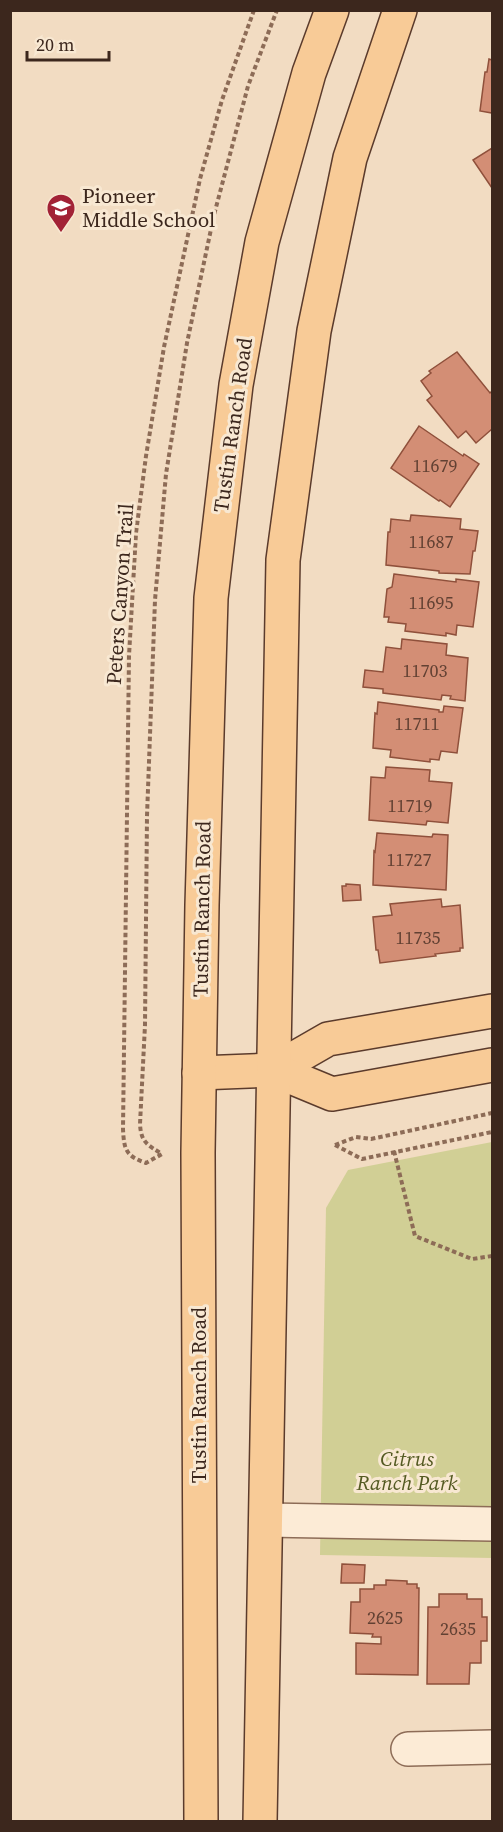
<svg xmlns="http://www.w3.org/2000/svg" width="503" height="1832" font-family="'Source Serif 4',serif">
  <style>
    .green { fill: #d1cf95 }
    .building { fill: #d38e75; stroke: #8f503b; stroke-width: 1.5 }
    .lines { fill: none; stroke-linecap: round; stroke-linejoin: round }
    .minor-casing { stroke: #8d6c57; stroke-width: 36 }
    .major-casing { stroke: #5b3b2c; stroke-width: 36 }
    .path { stroke: #8d6c57; stroke-width: 4; stroke-dasharray: 4.5 3; stroke-linecap: butt }
    .minor { stroke: #fcebd6; stroke-width: 33 }
    .major { stroke: #f8cb97; stroke-width: 33 }
    .labels { text-anchor: middle; stroke-width: 6; stroke-linejoin: round; paint-order: stroke }
    .number-label { font-size: 18px; fill: #624133 }
    .poi-label { font-size: 21px; fill: #3c271d; stroke: #f8e8d2; text-anchor: start }
    .street-label { font-size: 21px; fill: #3c271d; stroke: #f8e8d2 }
    .park-label { font-size: 21px; font-style: italic; fill: #545a22; stroke: #f8e8d2 }
  </style>
  <rect width="100%" height="100%" fill="#f2dcc2"/>
  <!-- green -->
  <path class="green" d="M 492,1142 L 492,1558 L 320,1555 L 326,1208 L 348,1170 Z"/>
  <!-- building -->
  <g class="building">
    <path d="M 489,59 L 492,60 L 492,113 L 480,111 L 485,72 L 487,72 Z"/>
    <path d="M 492,148 L 492,188 L 473,160 Z"/>
    <path d="M 457,352 L 490,393 L 492,391 L 492,429 L 476,443 L 466,431 L 458,438 L 427,400 L 432,396 L 421,381 L 431,373 L 429,371 Z"/>
    <path d="M 419,426 L 463,456 L 464,454 L 479,464 L 450,507 L 440,500 L 439,501 L 391,468 Z"/>
    <path d="M 411,515 L 461,519 L 460,529 L 478,531 L 475,551 L 473,551 L 470,574 L 439,573 L 439,571 L 386,565 L 388,532 L 390,532 L 391,519 L 410,521 Z"/>
    <path d="M 394,574 L 456,582 L 456,579 L 479,582 L 473,627 L 457,625 L 456,635 L 446,633 L 446,636 L 405,631 L 406,624 L 388,622 L 389,617 L 384,617 L 387,589 L 392,587 Z"/>
    <path d="M 402,639 L 447,644 L 446,655 L 468,658 L 465,701 L 450,699 L 451,696 L 442,695 L 441,700 L 383,693 L 383,689 L 363,687 L 365,670 L 383,672 L 386,647 L 401,649 Z"/>
    <path d="M 378,702 L 439,710 L 439,712 L 443,712 L 444,706 L 463,708 L 457,753 L 441,751 L 439,760 L 430,759 L 430,762 L 390,757 L 391,750 L 373,748 L 375,713 L 377,714 Z"/>
    <path d="M 386,767 L 430,770 L 429,781 L 452,783 L 448,823 L 427,821 L 426,825 L 369,820 L 371,777 L 385,778 Z"/>
    <path d="M 377,833 L 432,837 L 433,834 L 448,835 L 446,890 L 373,885 L 374,851 L 375,852 Z"/>
    <path d="M 346,884 L 360,885 L 361,900 L 343,901 L 342,886 L 346,886 Z"/>
    <path d="M 441,899 L 442,907 L 460,905 L 463,948 L 460,948 L 460,951 L 435,954 L 436,956 L 380,963 L 378,950 L 376,950 L 373,917 L 392,915 L 390,904 Z"/>
    <path d="M 342,1564 L 365,1565 L 364,1583 L 341,1583 Z"/>
    <path d="M 386,1580 L 407,1581 L 407,1584 L 417,1584 L 417,1588 L 419,1588 L 418,1675 L 356,1674 L 356,1643 L 381,1644 L 381,1637 L 372,1637 L 373,1634 L 350,1633 L 351,1602 L 360,1602 L 360,1589 L 374,1589 L 374,1585 L 386,1585 Z"/>
    <path d="M 439,1594 L 467,1594 L 467,1599 L 482,1599 L 482,1617 L 487,1617 L 487,1641 L 481,1641 L 481,1663 L 470,1663 L 469,1684 L 427,1684 L 428,1607 L 439,1607 Z"/>
  </g>
  <g class="lines">
    <!-- minor casing -->
    <g class="minor-casing">
      <g id="minor">
        <path d="M 266,1520 L 492,1524"/>
        <path d="M 408,1749 L 492,1747"/>
      </g>
    </g>
    <!-- major casing -->
    <g class="major-casing">
      <g id="major">
        <path d="M 274,1070 L 328,1039 L 492,1011"/>
        <path d="M 199,1073 L 274,1070 L 332,1094 L 492,1065"/>
        <path d="M 201,1822 L 198,1153 L 202,905 L 211,598 L 236,385 L 262,242 L 309,73 L 332,10"/>
        <path d="M 260,1822 L 283,560 L 314,331 L 350,158 L 400,10"/>
      </g>
    </g>
    <!-- path -->
    <g class="path">
      <path d="M 254,10 L 222,100 L 200,179 L 164,347 L 146,456 L 136,533 L 129,656 L 123,1129 C 124,1150 126,1156 146,1163 L 162,1154 C 148,1145 141,1143 140,1124 L 145,1025 L 147,816 L 155,600 L 166,474 L 187,343 L 214,215 L 248,86 L 277,10"/>
      <path d="M 335,1145 L 362,1159 L 492,1132"/>
      <path d="M 335,1145 L 356,1137 L 371,1139 L 492,1113"/>
      <path d="M 394,1151 L 415,1236 L 472,1259 L 492,1256"/>
    </g>
    <!-- minor -->
    <use href="#minor" class="minor"/>
    <!-- major -->
    <use href="#major" class="major"/>
  </g>
  <!-- icons -->
  <defs>
    <g id="school-pin" transform="scale(1.5)"><path d="M0 17L-7.5 6A9.5 9.5 0 1 1 7.5 6Z" fill="#a22236" stroke="#f8e8d2"/><path d="M0-5L7-2L0 1L-7-2ZM-4 1L0 2.5L4 1V4Q0 6-4 4Z" fill="#fff"/></g>
  </defs>
  <g fill-rule="evenodd">
    <use href="#school-pin" x="61" y="208"/>
  </g>
  <g class="labels">
    <!-- number labels -->
    <g class="number-label">
      <text x="435" y="472">11679</text>
      <text x="431" y="548">11687</text>
      <text x="431" y="609">11695</text>
      <text x="425" y="677">11703</text>
      <text x="417" y="730">11711</text>
      <text x="410" y="812">11719</text>
      <text x="409" y="866">11727</text>
      <text x="418" y="944">11735</text>
      <text x="385" y="1624">2625</text>
      <text x="458" y="1635">2635</text>
    </g>
    <!-- poi labels -->
    <g class="poi-label">
      <text x="82" y="203">Pioneer<tspan x="82" dy="24">Middle School</tspan></text>
    </g>
    <!-- street labels -->
    <g class="street-label">
      <text transform="translate(233 425) rotate(-82)" y="7">Tustin Ranch Road</text>
      <text transform="translate(120 594) rotate(-86)" y="7">Peters Canyon Trail</text>
      <text transform="translate(202 909) rotate(-89)" y="7">Tustin Ranch Road</text>
      <text transform="translate(199 1395) rotate(-90)" y="7">Tustin Ranch Road</text>
    </g>
    <!-- park labels -->
    <g class="park-label">
      <text x="407" y="1466">Citrus<tspan x="407" dy="24">Ranch Park</tspan></text>
    </g>
  </g>
  <!-- border -->
  <rect width="503" height="1832" fill="none" stroke="#3c271d" stroke-width="24"/>
  <!-- scale -->
  <path d="M27 51v9h82v-9" fill="none" stroke="#3c271d" stroke-width="3"/>
  <text x="36" y="51" font-size="18" fill="#3c271d" stroke="#f8e8d2" stroke-width="4.5" paint-order="stroke">20 m</text>
</svg>
